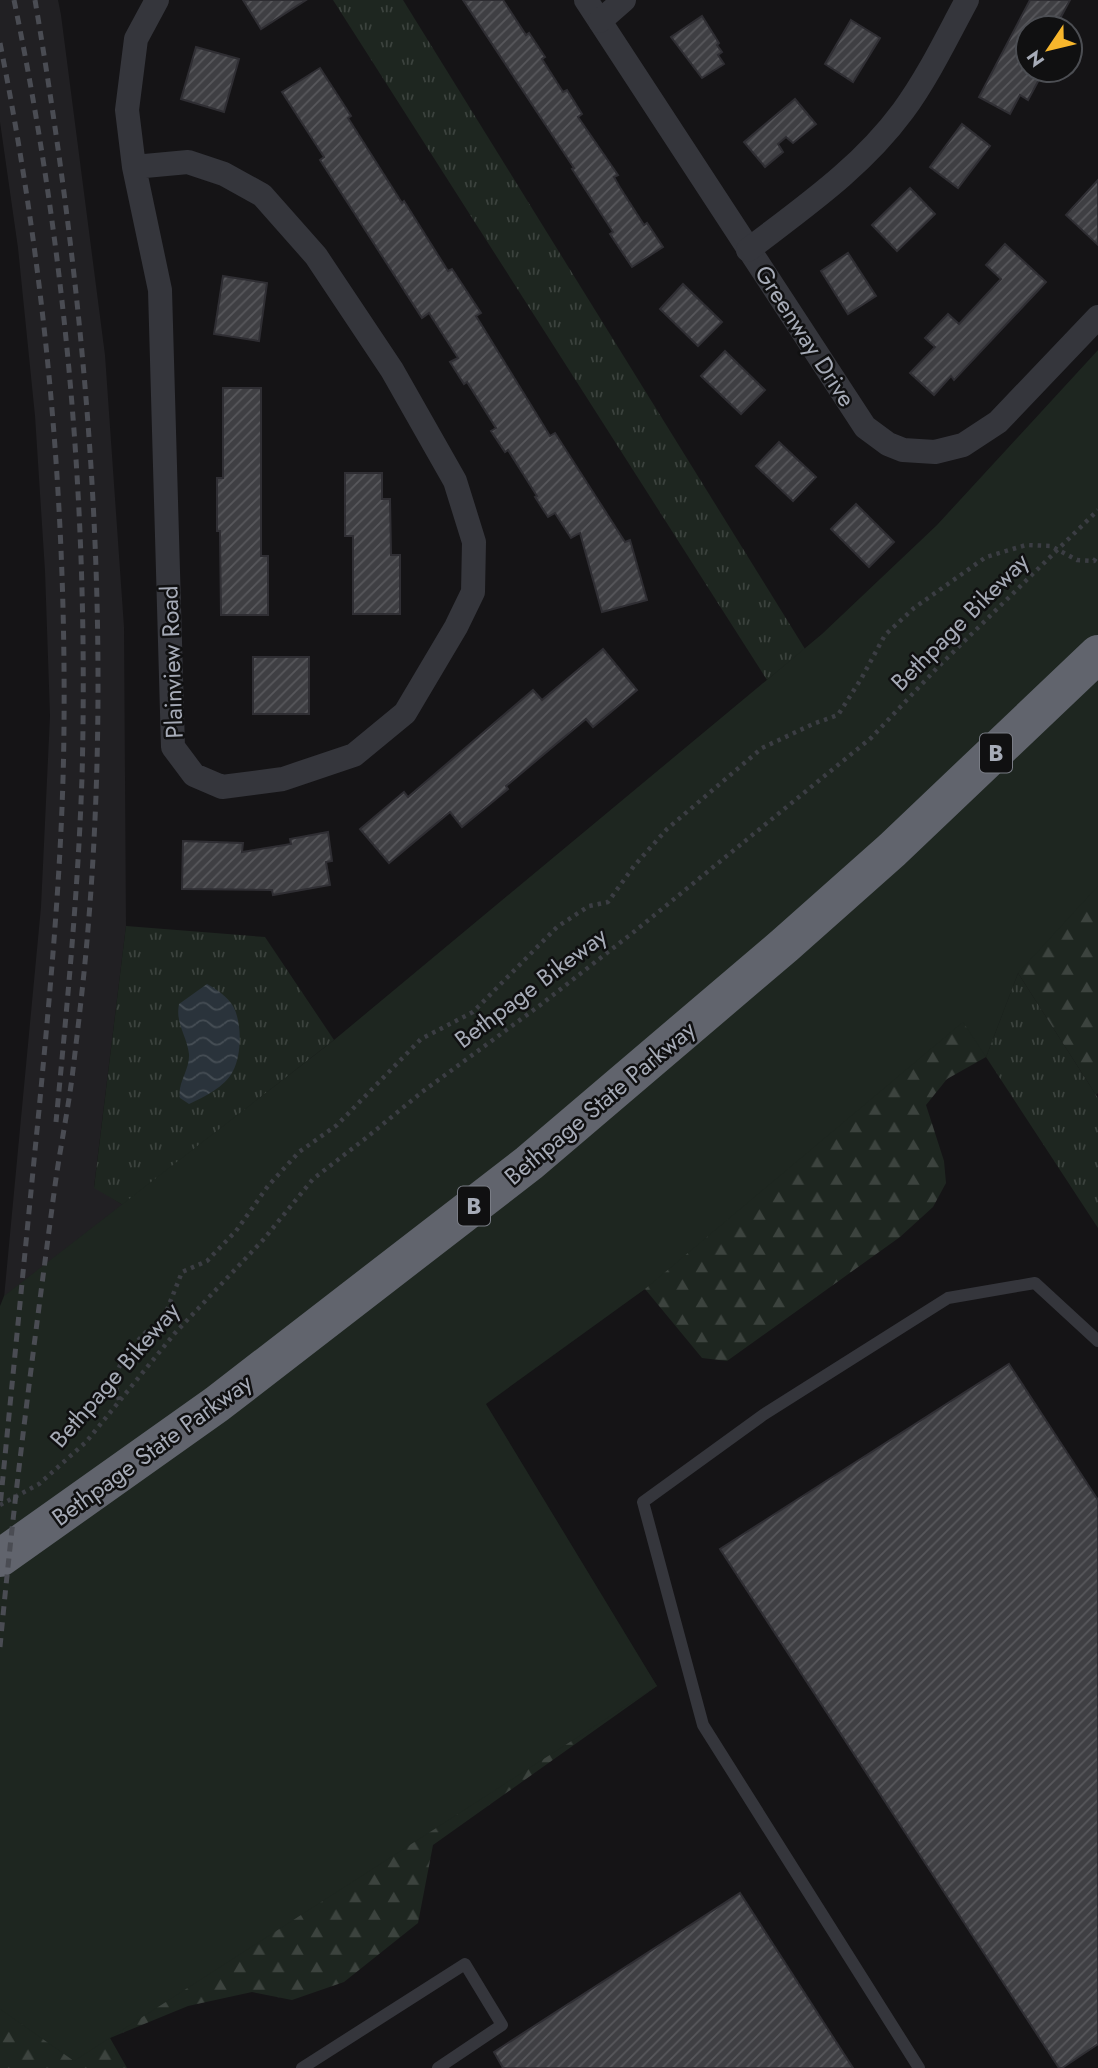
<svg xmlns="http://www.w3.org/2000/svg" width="1098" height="2068" font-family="Jost,sans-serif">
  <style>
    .built { fill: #212023 }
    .grass { fill: url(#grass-tufts) }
    .forest { fill: url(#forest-firs) }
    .green { fill: #1e2620 }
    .water { fill: url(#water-waves) }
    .building { fill: url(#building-hatch); stroke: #2f2e33; stroke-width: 2 }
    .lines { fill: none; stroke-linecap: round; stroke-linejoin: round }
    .path { stroke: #3b3d43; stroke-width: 4.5; stroke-dasharray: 3.5 5; stroke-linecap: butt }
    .lane { stroke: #35363c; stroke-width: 12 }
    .street { stroke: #35363c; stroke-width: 24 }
    .highway { stroke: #61646d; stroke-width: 38 }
    .rail { stroke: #4a4c53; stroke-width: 5; stroke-dasharray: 9 7; stroke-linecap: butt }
    .labels { text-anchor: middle; stroke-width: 5; stroke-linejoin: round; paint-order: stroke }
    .shield { fill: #101011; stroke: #797c85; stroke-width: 2 }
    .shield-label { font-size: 23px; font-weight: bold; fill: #a6abb7 }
    .street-label { font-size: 24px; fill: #a6abb7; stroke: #101011 }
  </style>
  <defs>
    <pattern id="grass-tufts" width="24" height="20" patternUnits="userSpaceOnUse" patternTransform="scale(1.75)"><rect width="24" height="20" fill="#1e2620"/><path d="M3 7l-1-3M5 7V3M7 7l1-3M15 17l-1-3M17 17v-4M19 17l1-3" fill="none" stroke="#3c433e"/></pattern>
    <pattern id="forest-firs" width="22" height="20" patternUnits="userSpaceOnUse" patternTransform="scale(1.75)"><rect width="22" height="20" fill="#1e2620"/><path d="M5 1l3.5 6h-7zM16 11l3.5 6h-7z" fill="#3c433e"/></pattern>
    <pattern id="water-waves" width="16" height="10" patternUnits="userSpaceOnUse" patternTransform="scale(1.75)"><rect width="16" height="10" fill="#2a333b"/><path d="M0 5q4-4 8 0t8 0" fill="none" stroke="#464e55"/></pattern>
    <pattern id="building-hatch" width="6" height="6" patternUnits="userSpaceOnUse" patternTransform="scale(1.75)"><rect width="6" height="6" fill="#3f3f43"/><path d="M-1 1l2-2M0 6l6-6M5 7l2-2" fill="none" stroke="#58585c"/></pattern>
  </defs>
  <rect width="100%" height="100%" fill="#151416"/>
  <!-- built -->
  <path class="built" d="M 0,0 L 58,0 L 61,15 L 105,355 L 124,627 L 126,926 L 94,1187 L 123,1205 L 0,1340 L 41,907 L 50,716 L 45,571 L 35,416 L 18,248 L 0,122 Z"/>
  <!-- grass -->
  <g class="grass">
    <path d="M 333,0 L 403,0 L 805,649 L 767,680 Z"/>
    <path d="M 126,926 L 265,937 L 334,1040 L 123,1205 L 94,1188 Z"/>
    <path d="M 1018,973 L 1098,1098 L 1098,1228 L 986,1057 Z"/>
  </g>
  <!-- forest -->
  <path class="forest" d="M 1098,697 L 1098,1093 L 1096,1095 L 1018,973 L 986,1057 L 947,1079 L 926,1105 L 944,1161 L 946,1183 L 933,1207 L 900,1237 L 727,1361 L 702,1358 L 645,1289 L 486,1393 L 477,1414 L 657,1686 L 433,1845 L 418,1923 L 344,1982 L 292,2000 L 252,1992 L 188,2006 L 110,2038 L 127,2068 L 0,2068 L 0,2000 L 23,1913 Z"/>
  <!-- green -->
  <path class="green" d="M 1098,350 L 1098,886 L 1018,973 L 986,1057 L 963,1022 L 645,1289 L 486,1404 L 657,1686 L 74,2061 L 0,2009 L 0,1306 L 4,1296 L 334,1040 L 822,634 L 937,525 Z"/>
  <!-- water -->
  <path class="water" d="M 207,984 C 216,989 228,997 233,1006 C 242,1022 242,1054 233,1071 C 225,1087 204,1097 189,1104 L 180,1098 C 177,1083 190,1070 189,1054 C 187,1036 175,1023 179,1004 Z"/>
  <!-- building -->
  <g class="building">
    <path d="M 243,0 L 306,0 L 261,29 Z"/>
    <path d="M 463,0 L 503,0 L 526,35 L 529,33 L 545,57 L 542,59 L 563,92 L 567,90 L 582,114 L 578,117 L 618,175 L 614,177 L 619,186 L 644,225 L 647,223 L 663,247 L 632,267 L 610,234 L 613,232 L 572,169 L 574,168 Z"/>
    <path d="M 1030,0 L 1070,0 L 1055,28 L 1028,28 L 1028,70 L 1035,70 L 1042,74 L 1028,100 L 1020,95 L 1010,114 L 979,97 Z"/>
    <path d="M 702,16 L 719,43 L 717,45 L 722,52 L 718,55 L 724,64 L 702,78 L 671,37 Z"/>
    <path d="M 851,20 L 880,38 L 853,82 L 825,64 Z"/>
    <path d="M 196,47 L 239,59 L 224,112 L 181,99 Z"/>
    <path d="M 320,68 L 351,116 L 348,118 L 402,203 L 404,201 L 448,271 L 452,269 L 481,313 L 476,316 L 550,436 L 555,433 L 625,542 L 630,540 L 647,600 L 602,612 L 580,533 L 571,538 L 555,513 L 548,517 L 535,497 L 537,496 L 508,450 L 505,452 L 491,431 L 496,428 L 467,382 L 464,384 L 450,362 L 458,358 L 429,313 L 422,318 L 320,160 L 324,157 L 282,92 Z"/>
    <path d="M 795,99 L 816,124 L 793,143 L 786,137 L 778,144 L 783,152 L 765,167 L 744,142 Z"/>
    <path d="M 962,124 L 990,146 L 958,188 L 930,167 Z"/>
    <path d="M 1098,180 L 1098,245 L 1066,215 Z"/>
    <path d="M 910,188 L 935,214 L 897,251 L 872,225 Z"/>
    <path d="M 1005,244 L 1046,282 L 954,380 L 951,376 L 934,395 L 910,373 L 935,347 L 925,338 L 948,314 L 959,324 L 1001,279 L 986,265 Z"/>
    <path d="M 848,253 L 876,296 L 848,314 L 821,271 Z"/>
    <path d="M 223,276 L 267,283 L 259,341 L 214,334 Z"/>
    <path d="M 683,284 L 722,322 L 698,346 L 660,309 Z"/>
    <path d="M 725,351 L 765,390 L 741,414 L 701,376 Z"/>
    <path d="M 223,388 L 261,388 L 261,556 L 268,556 L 268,615 L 221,615 L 220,531 L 217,531 L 217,478 L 223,478 Z"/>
    <path d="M 779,442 L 816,477 L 793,501 L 756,466 Z"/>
    <path d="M 345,473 L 382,473 L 382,499 L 390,499 L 391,555 L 400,555 L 400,614 L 353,614 L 353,536 L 345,536 Z"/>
    <path d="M 856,504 L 894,542 L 869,567 L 831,529 Z"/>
    <path d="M 603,649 L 637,690 L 593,727 L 586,719 L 506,786 L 508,789 L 462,827 L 450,812 L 389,863 L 360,829 L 404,792 L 408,797 L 533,690 L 542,700 Z"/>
    <rect x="253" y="657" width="56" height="57"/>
    <path d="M 328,832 L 332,861 L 326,862 L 330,885 L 273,895 L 272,890 L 182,889 L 183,841 L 243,843 L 242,852 L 291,844 L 290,839 Z"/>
    <path d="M 1009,1364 L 1098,1500 L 1098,2044 L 1062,2068 L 1059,2068 L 720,1549 Z"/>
    <path d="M 740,1893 L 853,2068 L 503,2068 L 494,2052 Z"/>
  </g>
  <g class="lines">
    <!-- path -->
    <g class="path">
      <path d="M 119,1400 L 114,1377 L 127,1352 L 146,1332 L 163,1320 L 182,1272 L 207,1261 L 236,1231 L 268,1186 L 299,1152 L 337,1125 L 421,1039 L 473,1012 L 557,927 L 589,906 L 608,902 L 634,866 L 667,829 L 762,748 L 813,724 L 838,715 L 861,679 L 885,635 L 914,608 L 986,557 L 1026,545 L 1051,546 L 1077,560 L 1094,561 L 1098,555"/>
      <path d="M 0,1505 L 39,1484 L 86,1442 L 175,1333 L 263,1240 L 313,1179 L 366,1138 L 422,1092 L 539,1006 L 635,931 L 871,738 L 938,667 L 1098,510"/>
    </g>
    <!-- lane -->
    <g class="lane">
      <path d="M 302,2068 L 465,1964 L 502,2025 L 438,2068"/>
      <path d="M 919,2068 L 703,1725 L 643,1502 L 763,1415 L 948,1298 L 1035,1283 L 1098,1341"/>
    </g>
    <!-- street -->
    <g class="street">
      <path d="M 586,0 L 865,427 L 888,444 L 903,450 L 935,452 L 963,445 L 998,422 L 1098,317"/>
      <path d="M 600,21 L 624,0"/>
      <path d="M 134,167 L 188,162 L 224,174 L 262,195 L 316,256 L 392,370 L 455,481 L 474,542 L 473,592 L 456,627 L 405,713 L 354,755 L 283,779 L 222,787 L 194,775 L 173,747 L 160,290 L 134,167 L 127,110 L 136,39 L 157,0"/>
      <path d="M 748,250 C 804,207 861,168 903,111 C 928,77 947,37 967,0"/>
    </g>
    <!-- highway -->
    <path class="highway" d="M 0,1558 L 217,1404 L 529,1163 L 785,945 L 892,850 L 1098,654"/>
    <!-- rail -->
    <g class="rail">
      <path d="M 14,0 C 67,255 89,517 82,777 C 78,893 67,1007 56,1122"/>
      <path d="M 0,43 C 45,268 66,496 64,726 C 63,855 51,982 39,1110 C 26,1242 13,1375 0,1507"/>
      <path d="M 0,1647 C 14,1496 34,1344 54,1193 C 59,1154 67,1116 72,1078 C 78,1028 84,978 88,929 C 114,617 87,308 35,0"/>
    </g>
  </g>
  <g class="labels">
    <!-- shield labels -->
    <g class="shield">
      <rect x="980" y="733.5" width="32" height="39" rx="5"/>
      <rect x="458" y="1186.5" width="32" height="39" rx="5"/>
    </g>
    <g class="shield-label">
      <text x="996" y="761">B</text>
      <text x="474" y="1214">B</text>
    </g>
    <!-- street labels -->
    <g class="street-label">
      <text transform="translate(805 336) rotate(57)" y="8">Greenway Drive</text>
      <text transform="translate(960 622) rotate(-45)" y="8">Bethpage Bikeway</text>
      <text transform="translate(172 662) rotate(-92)" y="8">Plainview Road</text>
      <text transform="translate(531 988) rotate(-37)" y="8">Bethpage Bikeway</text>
      <text transform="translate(600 1103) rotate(-40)" y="8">Bethpage State Parkway</text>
      <text transform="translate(115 1375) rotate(-49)" y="8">Bethpage Bikeway</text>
      <text transform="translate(152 1450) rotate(-36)" y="8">Bethpage State Parkway</text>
    </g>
  </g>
  <!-- north arrow -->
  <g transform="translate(1049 49) rotate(235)"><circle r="33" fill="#101011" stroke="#4c4e53" stroke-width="2"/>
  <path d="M0-5L12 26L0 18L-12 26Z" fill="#f7b62c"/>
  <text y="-10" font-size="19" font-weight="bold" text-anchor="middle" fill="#a6abb7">N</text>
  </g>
</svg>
